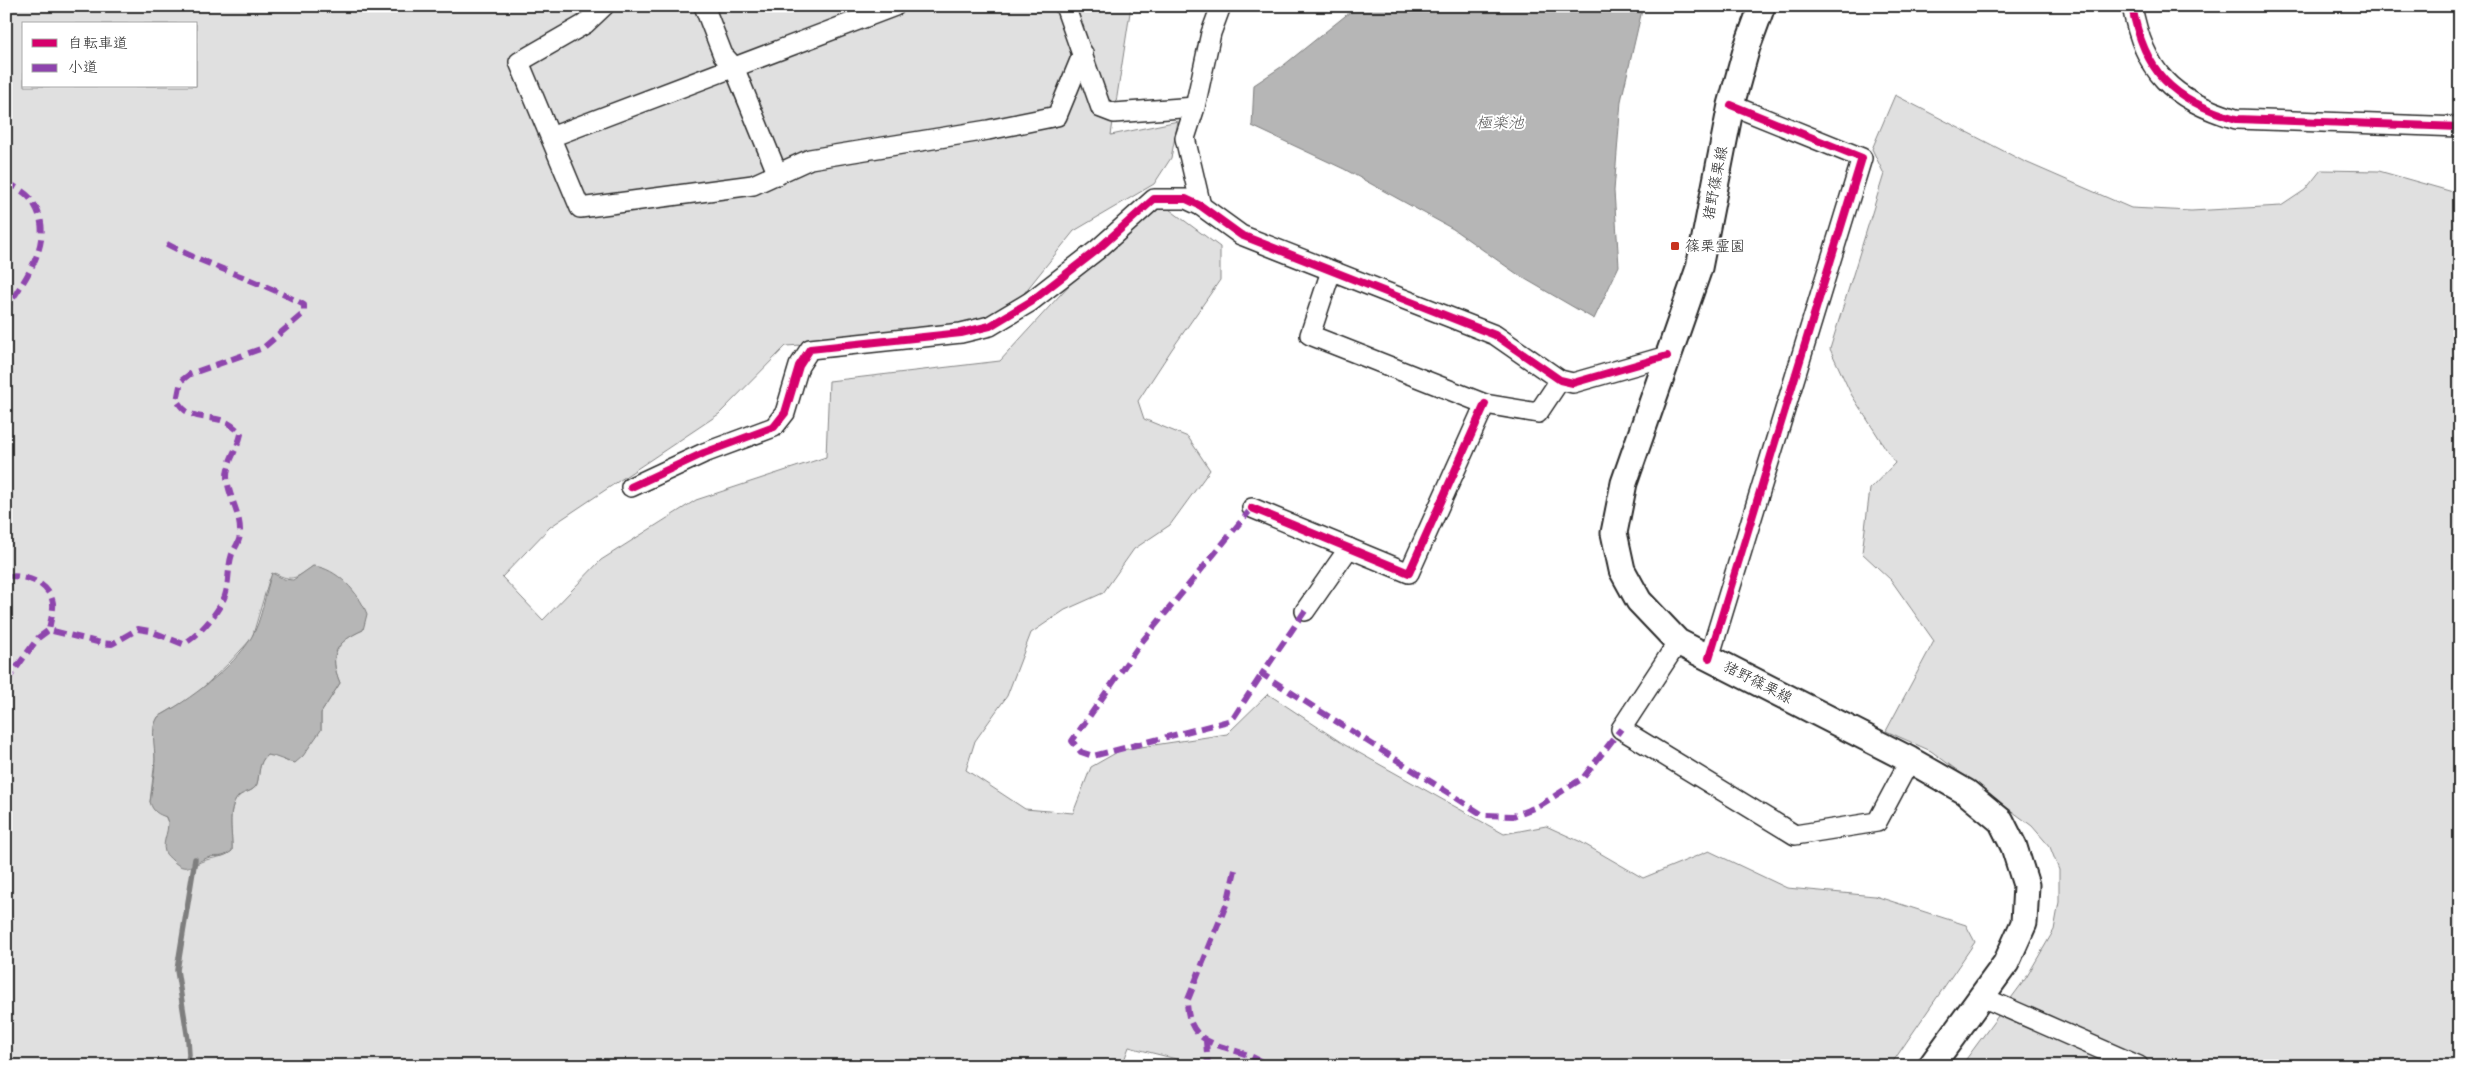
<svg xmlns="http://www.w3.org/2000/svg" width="2466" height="1072" font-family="Kalam,'Klee One',sans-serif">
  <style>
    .green { fill: #e0e0e0; stroke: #868686; fill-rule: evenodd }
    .water { fill: #b6b6b6; stroke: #7e7e7e }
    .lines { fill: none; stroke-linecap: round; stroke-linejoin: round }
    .stream { stroke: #7e7e7e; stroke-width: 5.5 }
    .minor-casing { stroke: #2b2b2b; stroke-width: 22 }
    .major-casing { stroke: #2b2b2b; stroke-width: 29 }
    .minor { stroke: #fff; stroke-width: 19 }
    .major { stroke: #fff; stroke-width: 25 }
    .quiet { stroke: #8e44ad; stroke-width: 6; stroke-dasharray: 12 6; stroke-linecap: butt }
    .cycleway-casing { stroke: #fff; stroke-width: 11 }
    .cycleway { stroke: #d6006c; stroke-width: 8 }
    .poi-dot { fill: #c8321e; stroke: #fff; stroke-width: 2 }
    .labels { text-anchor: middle; stroke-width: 4; stroke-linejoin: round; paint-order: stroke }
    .street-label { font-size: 15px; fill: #2b2b2b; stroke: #fff }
    .poi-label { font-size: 15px; fill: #2b2b2b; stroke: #fff; text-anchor: start }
    .water-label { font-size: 16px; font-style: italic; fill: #5c5c5c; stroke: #fff }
  </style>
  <rect width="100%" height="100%" fill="#fff"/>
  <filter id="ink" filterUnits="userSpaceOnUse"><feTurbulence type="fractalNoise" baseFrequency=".02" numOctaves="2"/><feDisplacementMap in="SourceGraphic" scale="10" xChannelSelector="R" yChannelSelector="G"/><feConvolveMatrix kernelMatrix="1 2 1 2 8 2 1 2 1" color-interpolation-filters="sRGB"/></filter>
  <g filter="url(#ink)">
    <!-- green -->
    <g class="green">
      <path d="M 6,6 L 1131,6 L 1111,135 L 1178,121 L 1171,158 L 1154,184 L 1074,231 L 992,333 L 786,346 L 719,414 L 550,527 L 502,577 L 543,620 L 601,560 L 696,500 L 826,457 L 829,381 L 1000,361 L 1141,206 L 1158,201 L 1220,247 L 1220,280 L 1172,349 L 1138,401 L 1144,419 L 1188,437 L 1210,470 L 1170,525 L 1134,549 L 1103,593 L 1065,610 L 1031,633 L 1007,696 L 975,741 L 966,770 L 1025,809 L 1073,813 L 1091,767 L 1121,750 L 1227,734 L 1268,694 L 1345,745 L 1504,834 L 1546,826 L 1579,841 L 1643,878 L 1709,851 L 1787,888 L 1875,896 L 1966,925 L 1975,942 L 1890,1066 L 1182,1066 L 1180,1060 L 1129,1047 L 1122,1066 L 6,1066 ZM 24,24 L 196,24 L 196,86 L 24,86 ZM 313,566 L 363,630 C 336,642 328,654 340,683 L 321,713 L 321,730 L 288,762 L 278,756 L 267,755 C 258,763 260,773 257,784 C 253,793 244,791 238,797 C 226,810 233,835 232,851 C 220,860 209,856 195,865 L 168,829 C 170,817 159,810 150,802 L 155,760 L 154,726 L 158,717 L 194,696 L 229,663 L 252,638 L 269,580 L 275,573 C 291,583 299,577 313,566 Z"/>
      <path d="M 1895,95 L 2023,161 L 2131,208 L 2191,211 L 2281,206 L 2305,190 L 2321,170 L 2379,171 L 2460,194 L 2460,1066 L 1961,1066 L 2026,978 L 2054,930 L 2059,902 L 2059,870 L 2050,847 L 2032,826 L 1931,751 L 1886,731 L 1934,641 L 1891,580 L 1862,553 L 1870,489 L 1895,463 L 1851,394 L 1830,349 L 1884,174 L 1872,149 Z"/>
    </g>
    <!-- water -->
    <g class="water">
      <path d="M 1353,6 L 1643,6 L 1621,101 L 1614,191 L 1619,266 L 1594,319 L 1520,276 L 1453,229 L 1344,169 L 1252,126 L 1254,85 L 1284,65 L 1350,12 Z"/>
      <path d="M 313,566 C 337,568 359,593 367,614 L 363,630 C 336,642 328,654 340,683 L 321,713 L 321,730 L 303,756 L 295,763 C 285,762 278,756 267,755 C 258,763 260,773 257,784 C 253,793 243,791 238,797 C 226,810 233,835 232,851 C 220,860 219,854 207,858 C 192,863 187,875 172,860 C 170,858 166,855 165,852 C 161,840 172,829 166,817 C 158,814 153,812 150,802 C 152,788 155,773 155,759 C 155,745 150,730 158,717 C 188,701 234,667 251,638 C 262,621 265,592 272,573 L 284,579 L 293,580 Z"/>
    </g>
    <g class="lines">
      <!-- stream -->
      <path class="stream" d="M 187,1066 L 189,1055 L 188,1040 L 177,970 L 195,859"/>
      <!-- minor casing -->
      <g class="minor-casing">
        <g id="minor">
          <path d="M 604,6 L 585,24 L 519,62 L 580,208 L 753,185 L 810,159 L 988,130 L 1057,116 L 1083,53"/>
          <path d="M 704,6 L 723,55 L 734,67 L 778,175"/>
          <path d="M 1065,6 L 1101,108 L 1114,113 L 1195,107"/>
          <path d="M 2132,6 C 2144,72 2172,100 2236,119 L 2460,127"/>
          <path d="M 551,137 L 895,6"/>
          <path d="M 1201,206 L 1185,138 L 1195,107 L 1211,33 L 1221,6"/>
          <path d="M 1331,271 L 1310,335 L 1485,404 L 1538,413 L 1560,380"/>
          <path d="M 631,487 L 704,453 L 774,427 L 785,413 L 799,366 L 810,349 L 961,333 L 990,326 L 1030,302 L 1097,250 L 1154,199 L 1186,199 L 1201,206 L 1241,235 L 1495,335 L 1560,380 L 1573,383 L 1667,356"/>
          <path d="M 1252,508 L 1409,573 L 1485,404"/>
          <path d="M 1305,611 L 1349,548"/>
          <path d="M 1678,642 L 1621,729 L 1795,835 L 1877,822 L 1910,760"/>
          <path d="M 1709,658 L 1862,158 L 1731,105"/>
          <path d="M 1982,997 L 2139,1066"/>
        </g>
      </g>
      <!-- major casing -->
      <g class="major-casing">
        <path id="major" d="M 1762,6 L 1747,47 L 1731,105 L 1699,268 L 1624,483 L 1614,533 L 1622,570 L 1639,601 L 1678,642 L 1910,760 L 1966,792 L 2001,821 L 2014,847 L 2026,885 L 2024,923 L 2006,963 L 1931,1066"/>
      </g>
      <!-- minor -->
      <use href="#minor" class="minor"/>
      <!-- major -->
      <use href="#major" class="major"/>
      <!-- quiet -->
      <g class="quiet">
        <path d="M 6,182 C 13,186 24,191 29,197 C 60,235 27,276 6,309"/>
        <path d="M 1252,508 L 1140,644 L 1072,741 L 1081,752 L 1093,756 L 1232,720 L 1262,674"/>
        <path d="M 6,576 C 25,575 49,582 53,603 C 54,610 50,622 49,630"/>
        <path d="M 1305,611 L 1262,674 L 1483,815 L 1513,816 L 1539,806 L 1583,778 L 1621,729"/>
        <path d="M 6,682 L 38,638 L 49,630 L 101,643 L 112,644 L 138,629 L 150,631 L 183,644 C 197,638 223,608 226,592 C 229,580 228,566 232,554 C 235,547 240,542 240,533 C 241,514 228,496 227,477 C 227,460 238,449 241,434 C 221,411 206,423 188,412 C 183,410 180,405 177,401 L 181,381 L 190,374 L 263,348 L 304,313 L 304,305 C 259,280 209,267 165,243"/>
        <path d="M 1235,870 L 1228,900 L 1187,1002 C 1189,1056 1235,1040 1267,1066"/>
        <path d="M 1206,1041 L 1208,1066"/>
      </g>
      <!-- cycleway casing -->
      <g class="cycleway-casing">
        <g id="cycleway">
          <path d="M 2132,6 C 2144,72 2172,100 2236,119 L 2460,127"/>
          <path d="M 631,487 L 704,453 L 774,427 L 785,413 L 799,366 L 810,349 L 961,333 L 990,326 L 1030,302 L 1097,250 L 1154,199 L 1186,199 L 1201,206 L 1241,235 L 1495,335 L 1560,380 L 1573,383 L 1667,356"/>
          <path d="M 1252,508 L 1409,573 L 1485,404"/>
          <path d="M 1709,658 L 1862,158 L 1731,105"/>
        </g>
      </g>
      <!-- cycleway -->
      <use href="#cycleway" class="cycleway"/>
    </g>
  </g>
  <!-- markers -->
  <rect class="poi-dot" x="1670" y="241" width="10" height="10" rx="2.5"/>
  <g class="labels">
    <!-- street labels -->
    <g class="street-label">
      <text transform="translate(1715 183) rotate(-79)" y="5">猪野篠栗線</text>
      <text transform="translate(1758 682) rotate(27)" y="5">猪野篠栗線</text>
    </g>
    <!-- poi labels -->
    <g class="poi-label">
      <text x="1685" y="251">篠栗霊園</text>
    </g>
    <!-- water labels -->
    <g class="water-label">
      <text x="1500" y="128">極楽池</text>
    </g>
  </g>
  <!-- margin -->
  <rect width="2466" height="1072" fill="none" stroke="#fff" stroke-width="25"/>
  <rect x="12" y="12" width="2441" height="1047" fill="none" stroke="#2b2b2b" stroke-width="2" filter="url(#ink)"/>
  <!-- legend -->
  <rect x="22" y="22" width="175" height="65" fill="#ffffff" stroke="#aaaaaa"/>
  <rect x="32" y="39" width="25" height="8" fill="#d6006c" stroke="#aaaaaa"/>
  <text x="68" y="48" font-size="15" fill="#2b2b2b">自転車道</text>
  <rect x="32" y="64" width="25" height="8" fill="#8e44ad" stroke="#aaaaaa"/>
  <text x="68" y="72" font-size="15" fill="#2b2b2b">小道</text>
</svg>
